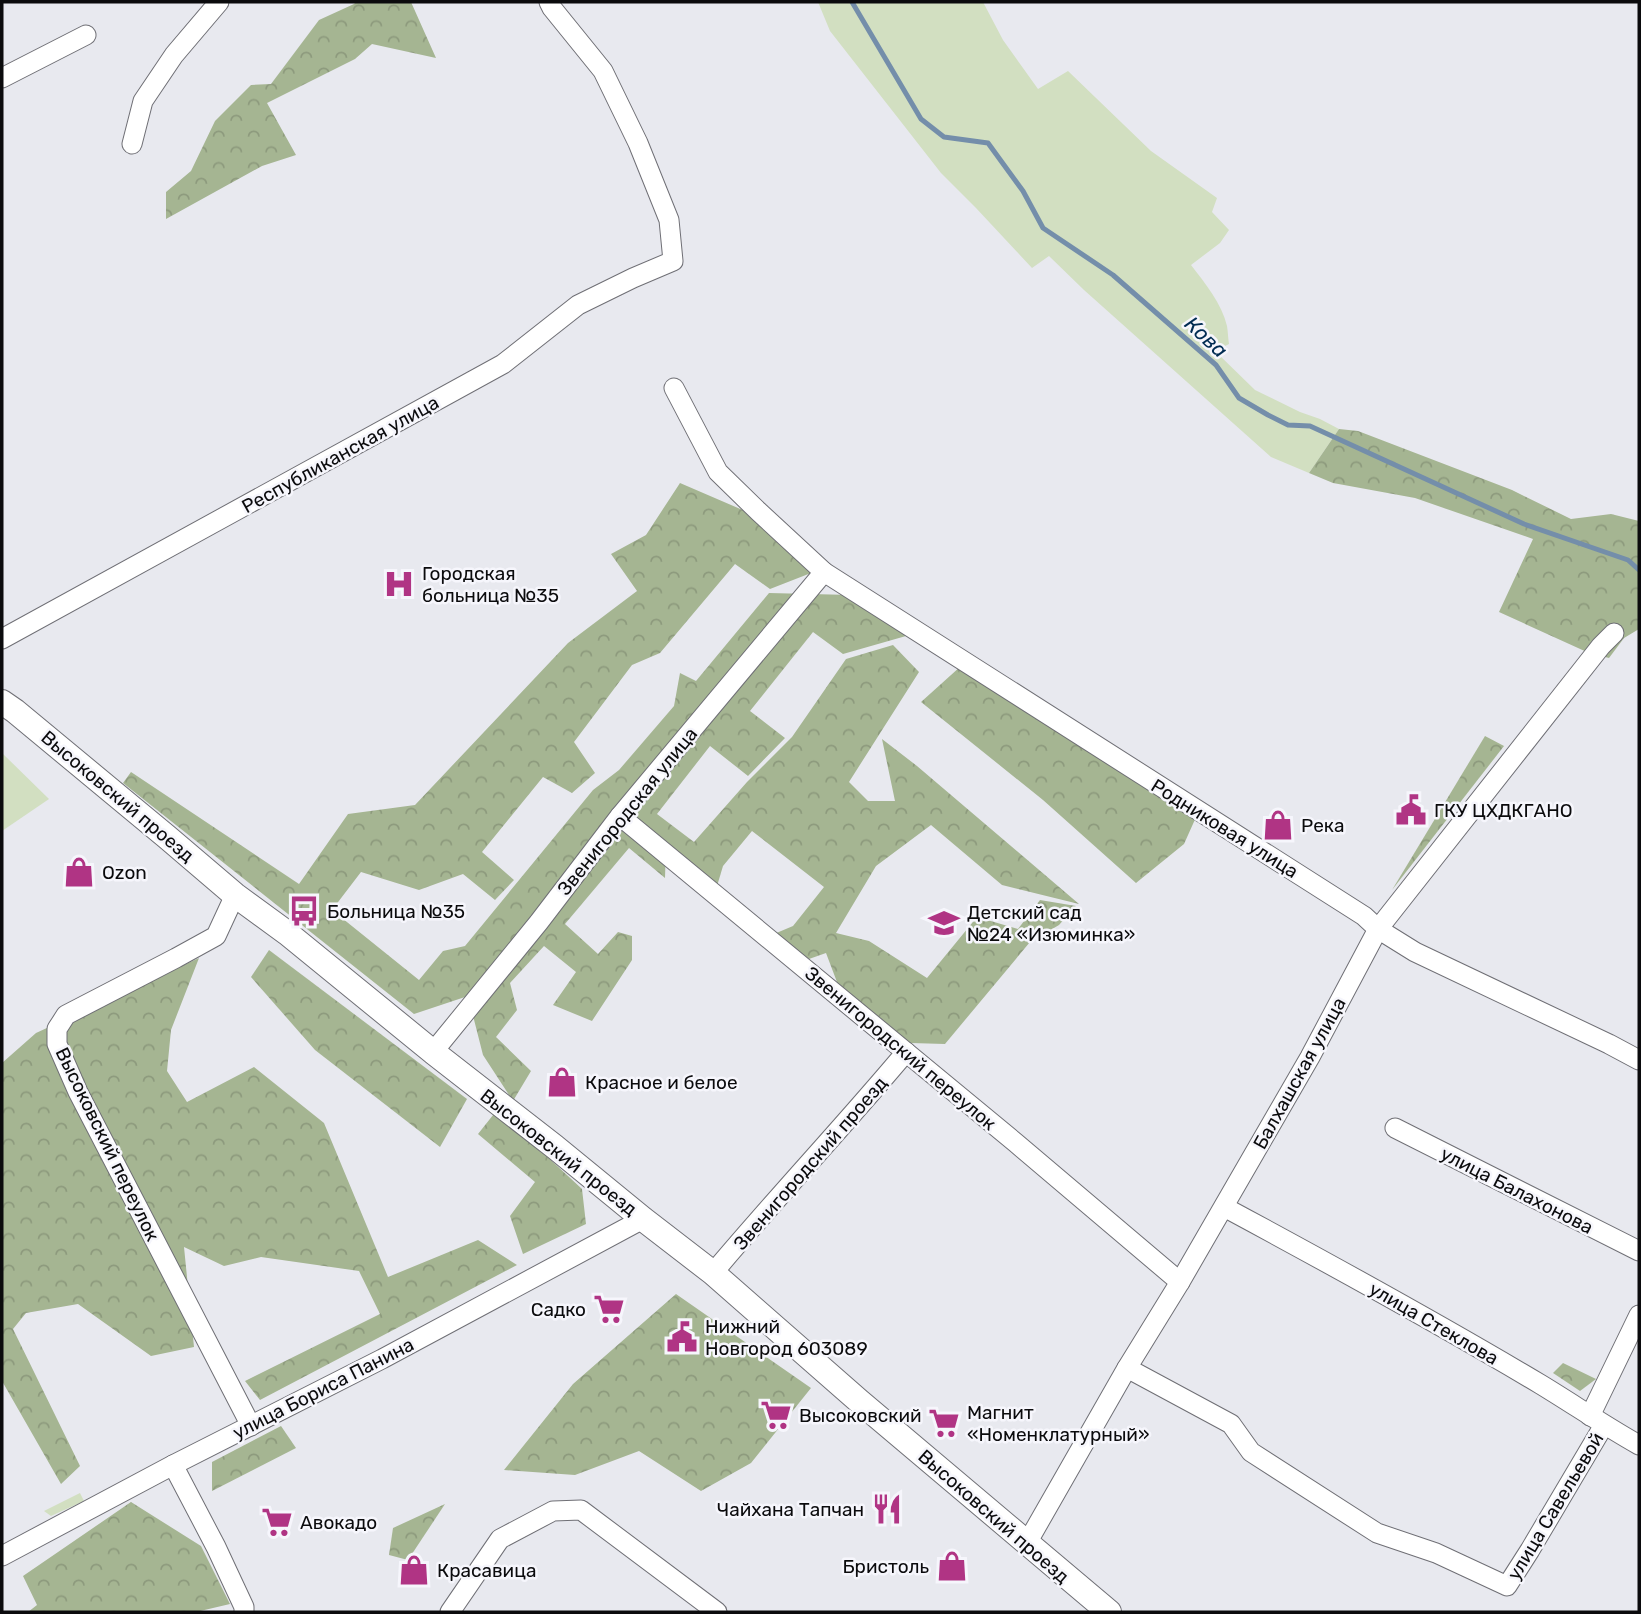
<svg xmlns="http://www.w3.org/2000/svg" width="1641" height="1614" font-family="Rubik,sans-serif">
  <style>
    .green { fill: #d2dfc1 }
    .forest { fill: url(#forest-crowns) }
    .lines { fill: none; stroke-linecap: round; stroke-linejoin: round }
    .stream { stroke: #748eaa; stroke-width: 5 }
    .minor-casing { stroke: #6f6f75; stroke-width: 21 }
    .tertiary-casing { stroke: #6f6f75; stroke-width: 26 }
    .minor { stroke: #fff; stroke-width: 19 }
    .tertiary { stroke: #fff; stroke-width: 24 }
    .labels { text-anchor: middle; stroke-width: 5; stroke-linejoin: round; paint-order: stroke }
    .street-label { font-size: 19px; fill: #0b0b0d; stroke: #f6f6fc }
    .poi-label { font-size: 19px; fill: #0b0b0d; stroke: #f6f6fc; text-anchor: start }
    .water-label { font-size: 21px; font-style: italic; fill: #012c52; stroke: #f6f6fc }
  </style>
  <defs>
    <pattern id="forest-crowns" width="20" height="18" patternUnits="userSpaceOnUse" patternTransform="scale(1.75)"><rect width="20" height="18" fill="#a5b592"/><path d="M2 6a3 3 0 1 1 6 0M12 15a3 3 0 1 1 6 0" fill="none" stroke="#8d9a7d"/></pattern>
  </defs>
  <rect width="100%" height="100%" fill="#e8e9ef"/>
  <!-- green -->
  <g class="green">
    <path d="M 818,2 L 983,2 L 1003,40 L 1038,89 L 1068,71 L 1151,151 L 1217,198 L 1212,212 L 1229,230 L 1220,243 L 1191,265 C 1205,283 1222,304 1227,326 C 1228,332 1228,338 1229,344 L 1215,351 L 1255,390 L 1300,412 L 1320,419 L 1339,429 L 1309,473 L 1271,457 L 1084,290 L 1049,256 L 1032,268 L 976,208 L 941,173 L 830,31 Z"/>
    <path d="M 2,753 L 49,799 L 2,831 Z"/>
    <path d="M 80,1493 L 84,1501 L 51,1516 L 44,1511 Z"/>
  </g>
  <!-- forest -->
  <g class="forest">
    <path d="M 356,2 L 411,2 L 436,58 L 372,44 L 355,59 L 267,103 L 296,155 L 262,166 L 166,219 L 166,192 L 191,171 L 215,121 L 251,85 L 271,84 L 319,20 L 354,4 Z"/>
    <path d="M 1339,429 L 1358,431 L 1512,490 L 1571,519 L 1611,514 L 1639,521 L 1639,629 L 1624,638 L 1609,658 L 1589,653 L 1499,612 L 1533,539 L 1415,498 L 1333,483 L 1309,473 Z"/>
    <path d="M 680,483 L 745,511 L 811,573 L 770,589 L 735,564 L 660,653 L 632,665 L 574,742 L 595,773 L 572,793 L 543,777 L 482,852 L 514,880 L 495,900 L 463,874 L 419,890 L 361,872 L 332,910 L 419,980 L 443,951 L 465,946 L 593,790 L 619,770 L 674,706 L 680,673 L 696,681 L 769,593 L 851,595 L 913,634 L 843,654 L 813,632 L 750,711 L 785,738 L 748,776 L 710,746 L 657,814 L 694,842 L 747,782 L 792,737 L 846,659 L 893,645 L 919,672 L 849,782 L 868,801 L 895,801 L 882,739 L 917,766 L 1079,904 L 1002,885 L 931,825 L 876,866 L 836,933 L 869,941 L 927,978 L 977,917 L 1018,929 L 1040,900 L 1076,906 L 1059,925 L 1030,942 L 945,1044 L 911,1043 L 877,1022 L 840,990 L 826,953 L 809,959 L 774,934 L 793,926 L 824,887 L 752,831 L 723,866 L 717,886 L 666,845 L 665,878 L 629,848 L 565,924 L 598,954 L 618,932 L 632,936 L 632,960 L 592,1021 L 553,1005 L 576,972 L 544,946 L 510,983 L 517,1010 L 496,1037 L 531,1071 L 513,1101 L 483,1055 L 468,996 L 414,1014 L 123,783 L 131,772 L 299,884 L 348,814 L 415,805 L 568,643 L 637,591 L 611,554 L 646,535 Z"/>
    <path d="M 961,666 L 1197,815 L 1184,844 L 1136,883 L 1043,800 L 921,702 Z"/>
    <path d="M 1485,736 L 1504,746 L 1392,890 Z"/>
    <path d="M 269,950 L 467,1099 L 440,1147 L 315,1050 L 251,977 Z"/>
    <path d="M 199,958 L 171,1030 L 167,1071 L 187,1102 L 254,1067 L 324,1123 L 388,1277 L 478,1240 L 517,1265 L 260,1400 L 245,1381 L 380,1314 L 359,1271 L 261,1257 L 224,1266 L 184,1247 L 194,1347 L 151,1356 L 78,1304 L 26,1313 L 13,1329 L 80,1466 L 61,1484 L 2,1381 L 2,1063 L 36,1033 Z"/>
    <path d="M 497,1110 L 582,1189 L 586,1224 L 523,1254 L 510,1216 L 535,1182 L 478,1134 Z"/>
    <path d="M 676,1294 L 811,1388 L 751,1463 L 701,1491 L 639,1451 L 575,1475 L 504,1470 L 573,1384 Z"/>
    <path d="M 1563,1363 L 1596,1379 L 1580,1391 L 1553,1373 Z"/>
    <path d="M 281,1426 L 296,1448 L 212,1491 L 212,1462 Z"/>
    <path d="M 131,1502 L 201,1546 L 230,1604 L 196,1612 L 28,1612 L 37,1605 L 23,1576 Z"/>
    <path d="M 445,1504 L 408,1560 L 389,1555 L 393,1528 Z"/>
  </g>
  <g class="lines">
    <!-- stream -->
    <path class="stream" d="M 852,2 L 921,119 L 944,137 L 988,143 L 1023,191 L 1043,228 L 1113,275 L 1216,365 L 1239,398 L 1268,415 L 1288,425 L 1310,426 L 1524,524 L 1628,560 L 1639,570"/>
    <!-- minor casing -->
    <g class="minor-casing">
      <g id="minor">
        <path d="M 2,78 L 86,35"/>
        <path d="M 132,144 L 143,101 L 174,55 L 219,2"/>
        <path d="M 674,388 L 718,472 L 758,511 L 824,572 L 1364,916 L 1378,929 L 1415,952 L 1609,1044 L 1639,1060"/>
        <path d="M 2,639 L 503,364 L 578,305 L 633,278 L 673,261 L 669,220 L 638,143 L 603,71 L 552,8 L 549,2"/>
        <path d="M 620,816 L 1016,1143 L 1180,1282"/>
        <path d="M 235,895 L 216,936 L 176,958 L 66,1015 L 57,1029 L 57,1044 L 78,1092 L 251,1426"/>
        <path d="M 433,1052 L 539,922 L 620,816 L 824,572"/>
        <path d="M 1395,1128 L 1639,1251"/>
        <path d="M 1224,1207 C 1330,1264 1436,1322 1540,1384 C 1573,1404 1605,1426 1639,1445"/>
        <path d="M 713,1273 C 776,1198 843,1127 906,1052"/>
        <path d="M 1127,1368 L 1231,1424 L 1251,1452 L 1377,1533 L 1436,1553 L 1507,1586 L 1530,1550 L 1604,1425"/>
        <path d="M 1590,1416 L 1639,1315"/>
        <path d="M 173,1465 L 216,1547 L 244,1607 L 244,1612"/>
        <path d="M 1027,1543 L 1127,1368 L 1180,1282 L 1310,1057 L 1378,929 L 1601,646 L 1614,633"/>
        <path d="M 2,1556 L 173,1465 L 382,1359 L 643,1219"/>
        <path d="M 450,1612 L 500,1539 L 553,1511 L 581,1510 L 717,1612"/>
      </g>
    </g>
    <!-- tertiary casing -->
    <g class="tertiary-casing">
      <path id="tertiary" d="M 2,702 L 15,711 L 167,837 L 235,895 L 287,933 L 433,1052 L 555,1147 L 643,1219 L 713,1273 L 859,1401 L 1109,1612"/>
    </g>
    <!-- minor -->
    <use href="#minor" class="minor"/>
    <!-- tertiary -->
    <use href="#tertiary" class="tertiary"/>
  </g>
  <!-- icons -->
  <defs>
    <g id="hospital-bare" transform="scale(2.415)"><path d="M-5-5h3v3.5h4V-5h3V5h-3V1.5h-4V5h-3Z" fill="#b03484" stroke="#f6f6fc" stroke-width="2.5" paint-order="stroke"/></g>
    <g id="civic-bare" transform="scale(2.415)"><path d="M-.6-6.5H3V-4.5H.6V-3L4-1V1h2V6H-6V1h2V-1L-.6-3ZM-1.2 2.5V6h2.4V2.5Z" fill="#b03484" stroke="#f6f6fc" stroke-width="2.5" paint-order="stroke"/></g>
    <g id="shop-bare" transform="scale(2.415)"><path d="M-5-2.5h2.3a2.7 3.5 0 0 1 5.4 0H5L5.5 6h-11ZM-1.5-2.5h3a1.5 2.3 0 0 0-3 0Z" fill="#b03484" stroke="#f6f6fc" stroke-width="2.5" paint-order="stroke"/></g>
    <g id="bus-bare" transform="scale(2.415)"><path d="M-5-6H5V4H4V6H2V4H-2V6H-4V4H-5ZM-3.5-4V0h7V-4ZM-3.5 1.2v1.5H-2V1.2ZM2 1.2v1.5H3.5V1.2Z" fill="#b03484" stroke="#f6f6fc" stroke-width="2.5" paint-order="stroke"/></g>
    <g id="school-bare" transform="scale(2.415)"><path d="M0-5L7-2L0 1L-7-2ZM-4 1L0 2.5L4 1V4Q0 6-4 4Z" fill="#b03484" stroke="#f6f6fc" stroke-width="2.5" paint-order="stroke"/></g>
    <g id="supermarket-bare" transform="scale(2.415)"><path d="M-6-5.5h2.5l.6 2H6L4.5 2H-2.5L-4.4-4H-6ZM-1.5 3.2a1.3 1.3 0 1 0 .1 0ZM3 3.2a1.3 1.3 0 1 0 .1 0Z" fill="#b03484" stroke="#f6f6fc" stroke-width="2.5" paint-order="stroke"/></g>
    <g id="restaurant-bare" transform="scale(2.415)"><path d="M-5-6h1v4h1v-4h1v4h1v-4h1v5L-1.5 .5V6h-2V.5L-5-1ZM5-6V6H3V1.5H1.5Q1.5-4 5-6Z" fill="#b03484" stroke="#f6f6fc" stroke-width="2.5" paint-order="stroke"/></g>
  </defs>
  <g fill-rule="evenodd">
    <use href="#hospital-bare" x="399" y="584"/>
    <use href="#civic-bare" x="1411" y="810"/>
    <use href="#shop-bare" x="1278" y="825"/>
    <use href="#shop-bare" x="79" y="872"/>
    <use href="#bus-bare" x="304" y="911"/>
    <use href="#school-bare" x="944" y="923"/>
    <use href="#shop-bare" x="562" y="1082"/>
    <use href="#supermarket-bare" x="609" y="1309"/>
    <use href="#civic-bare" x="682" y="1337"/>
    <use href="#supermarket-bare" x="776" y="1415"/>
    <use href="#supermarket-bare" x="944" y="1423"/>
    <use href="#restaurant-bare" x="887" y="1509"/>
    <use href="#supermarket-bare" x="277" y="1522"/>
    <use href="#shop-bare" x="952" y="1566"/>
    <use href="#shop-bare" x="414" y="1570"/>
  </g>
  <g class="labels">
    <!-- street labels -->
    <g class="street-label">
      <text transform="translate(340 454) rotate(-29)" y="7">Республиканская улица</text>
      <text transform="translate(118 796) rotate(40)" y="7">Высоковский проезд</text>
      <text transform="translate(627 811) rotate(-51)" y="7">Звенигородская улица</text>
      <text transform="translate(1225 828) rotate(32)" y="7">Родниковая улица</text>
      <text transform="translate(901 1048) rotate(40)" y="7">Звенигородский переулок</text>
      <text transform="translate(1299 1073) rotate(-61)" y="7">Балхашская улица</text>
      <text transform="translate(108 1144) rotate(64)" y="7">Высоковский переулок</text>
      <text transform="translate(559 1152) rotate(38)" y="7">Высоковский проезд</text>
      <text transform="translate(810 1163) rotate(-49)" y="7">Звенигородский проезд</text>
      <text transform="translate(1517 1190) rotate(27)" y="7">улица Балахонова</text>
      <text transform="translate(1434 1323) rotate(30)" y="7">улица Стеклова</text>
      <text transform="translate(323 1388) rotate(-27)" y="7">улица Бориса Панина</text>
      <text transform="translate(1555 1506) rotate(-59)" y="7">улица Савельевой</text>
      <text transform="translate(994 1516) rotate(41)" y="7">Высоковский проезд</text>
    </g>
    <!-- poi labels -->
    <g class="poi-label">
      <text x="422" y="580">Городская<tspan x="422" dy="22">больница №35</tspan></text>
      <text x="1434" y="817">ГКУ ЦХДКГАНО</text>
      <text x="1301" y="832">Река</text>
      <text x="102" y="879">Ozon</text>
      <text x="327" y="918">Больница №35</text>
      <text x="967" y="919">Детский сад<tspan x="967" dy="22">№24 «Изюминка»</tspan></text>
      <text x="585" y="1089">Красное и белое</text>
      <text x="586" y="1316" text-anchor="end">Садко</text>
      <text x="705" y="1333">Нижний<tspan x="705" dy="22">Новгород 603089</tspan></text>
      <text x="967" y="1419">Магнит<tspan x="967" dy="22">«Номенклатурный»</tspan></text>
      <text x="799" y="1422">Высоковский</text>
      <text x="864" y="1516" text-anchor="end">Чайхана Тапчан</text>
      <text x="300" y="1529">Авокадо</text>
      <text x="929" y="1573" text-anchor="end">Бристоль</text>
      <text x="437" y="1577">Красавица</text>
    </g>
    <!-- water labels -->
    <g class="water-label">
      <text transform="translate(1206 337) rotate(43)" y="7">Кова</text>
    </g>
  </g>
  <!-- border -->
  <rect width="1641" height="1614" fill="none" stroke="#0b0b0d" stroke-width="7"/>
</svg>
